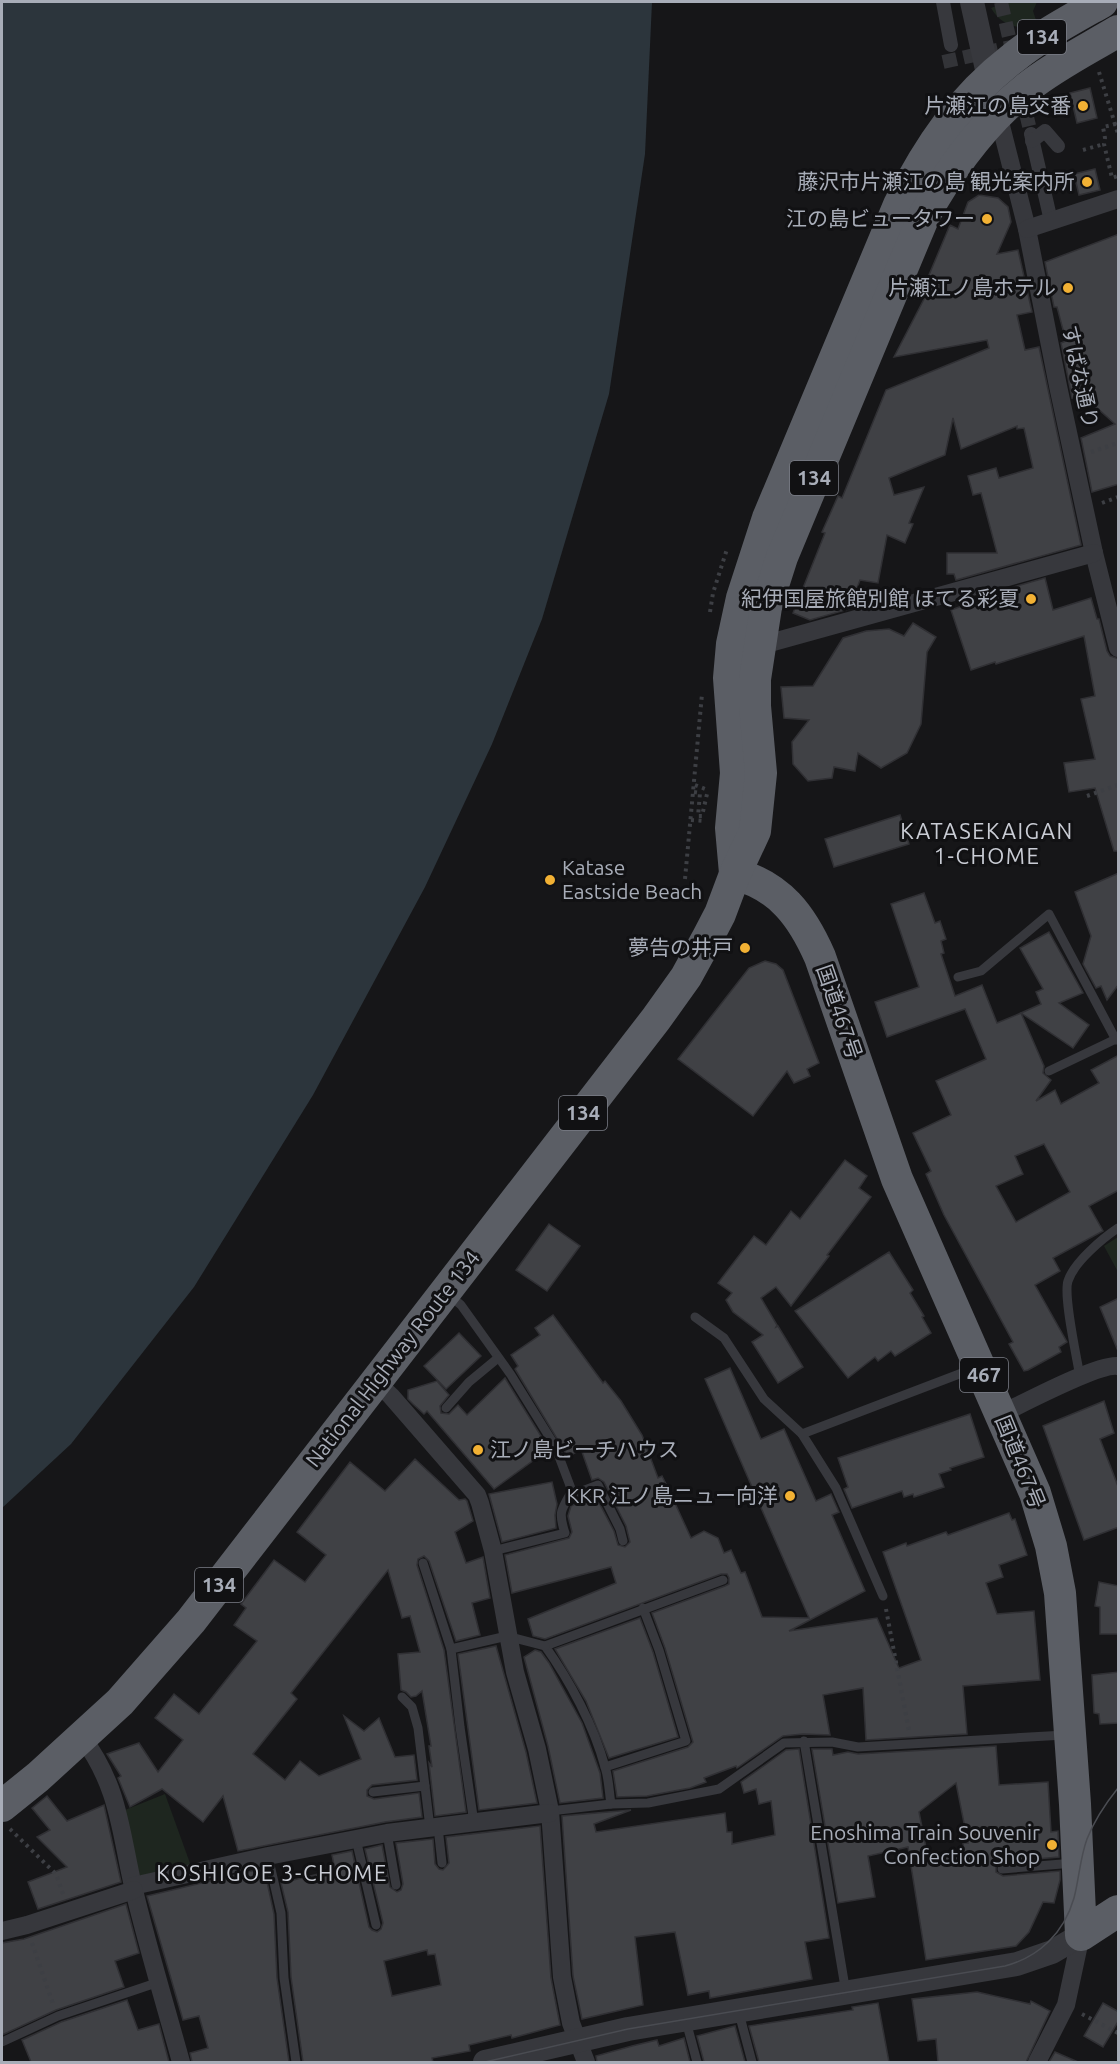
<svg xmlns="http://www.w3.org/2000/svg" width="1120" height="2064" font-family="Ubuntu,'Noto Sans JP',sans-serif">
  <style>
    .green { fill: #1e261f }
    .water { fill: #2c353c }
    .building { fill: #404145; stroke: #303034; stroke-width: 1.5; fill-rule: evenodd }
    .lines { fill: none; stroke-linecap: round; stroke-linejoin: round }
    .pedestrian-tunnel { stroke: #333438; stroke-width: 14; stroke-dasharray: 14 7; stroke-linecap: butt }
    .path { stroke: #3d3f44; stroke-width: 4; stroke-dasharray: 3 4.5; stroke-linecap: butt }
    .service { stroke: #37383d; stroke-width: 9 }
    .pedestrian { stroke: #37383d; stroke-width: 14 }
    .minor { stroke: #37383d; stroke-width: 18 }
    .tertiary { stroke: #37383d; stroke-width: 24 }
    .trunk { stroke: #5b5e65; stroke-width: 32 }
    .tram { stroke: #4a4c52; stroke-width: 1.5 }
    .poi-dot { fill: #f2b134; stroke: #111113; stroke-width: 2 }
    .labels { text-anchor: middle; stroke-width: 6; stroke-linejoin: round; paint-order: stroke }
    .shield { fill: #111113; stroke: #7b7e86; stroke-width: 1.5 }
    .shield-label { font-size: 20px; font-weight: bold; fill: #a8adb8 }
    .poi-label { font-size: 21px; fill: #a8adb8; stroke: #111113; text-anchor: end }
    .street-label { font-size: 21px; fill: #a8adb8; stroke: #111113 }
    .neighbourhood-label { font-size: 22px; letter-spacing: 1.5px; fill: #c9ccd4; stroke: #111113 }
  </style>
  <rect width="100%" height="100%" fill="#161618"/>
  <!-- green -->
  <g class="green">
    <path d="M 995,2 L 1037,2 L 1033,11 L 1038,26 C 1019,30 1001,26 991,8 L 996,6 Z"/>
    <path d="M 1118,1237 L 1118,1272 L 1104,1246 Z"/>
    <path d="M 165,1794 L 191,1866 L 144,1877 L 138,1874 L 125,1810 Z"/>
  </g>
  <!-- water -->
  <path class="water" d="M 2,2 L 652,2 L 645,154 L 609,394 L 542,619 L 492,744 L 425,887 L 313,1095 L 194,1287 L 71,1444 L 2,1508 Z"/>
  <!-- building -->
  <g class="building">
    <path d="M 1090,88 L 1097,118 L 1077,123 L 1070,93 Z"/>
    <path d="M 1095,169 L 1100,190 L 1079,195 L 1074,174 Z"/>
    <path d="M 979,195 L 998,198 L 1008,207 L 1011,222 L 997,254 L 1018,250 L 1032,312 L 1017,315 L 1025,350 L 1039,347 L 1081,545 L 956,580 L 954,574 L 947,574 L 947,553 L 997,553 L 981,493 L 973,495 L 968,476 L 996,468 L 999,478 L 1033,468 L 1024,428 L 1017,429 L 1017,426 L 961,449 L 953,418 L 945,455 L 889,478 L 894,495 L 924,487 L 909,523 L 913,524 L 905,543 L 887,535 L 878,583 L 860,580 L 849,609 L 810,620 L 793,613 L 825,533 L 822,532 L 838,496 L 842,498 L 886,390 L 989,348 L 987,340 L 894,357 L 924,299 L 921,294 L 950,225 L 958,229 L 968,202 Z"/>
    <path d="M 1119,234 L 1119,484 L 1092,492 L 1081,438 L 1115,424 L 1096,407 L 1090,394 L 1072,398 L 1061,343 L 1066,341 L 1057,307 L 1054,307 L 1045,262 Z"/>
    <path d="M 1045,578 L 1053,610 L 1091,598 L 1097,619 L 1099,619 L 1107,651 L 1110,656 L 1119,659 L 1119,851 L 1114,851 L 1095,788 L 1069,792 L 1067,781 L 1064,763 L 1095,759 L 1081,699 L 1095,696 L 1084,636 L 996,664 L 995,662 L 971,670 L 951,610 L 962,606 L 961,602 Z"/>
    <path d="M 913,623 L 936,637 L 927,652 L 921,724 L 907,753 L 881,768 L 858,753 L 855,771 L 834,767 L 832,778 L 808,781 L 793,764 L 792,742 L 809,720 L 784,718 L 781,687 L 813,686 L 843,638 L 866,631 L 889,629 L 904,636 Z"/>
    <path d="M 900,815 L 909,844 L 834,867 L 825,839 Z"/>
    <path d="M 1119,873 L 1119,984 L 1107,1000 L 1101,986 L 1096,988 L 1083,964 L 1091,936 L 1075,892 Z"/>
    <path d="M 924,893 L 935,923 L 940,921 L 946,939 L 941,941 L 944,953 L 941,954 L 955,996 L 982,985 L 997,1023 L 1021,1013 L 1044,1066 L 1043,1073 L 1051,1080 L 1036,1101 L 1055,1090 L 1061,1104 L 1099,1083 L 1091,1070 L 1119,1055 L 1119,1190 L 1089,1206 L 1103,1231 L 1053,1258 L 1060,1271 L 1035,1285 L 1067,1342 L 1059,1347 L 1061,1352 L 1028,1370 L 1024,1371 L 1009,1344 L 1013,1342 L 944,1215 L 926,1174 L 931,1171 L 913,1133 L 951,1115 L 936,1081 L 986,1059 L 965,1009 L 887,1037 L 875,1002 L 919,987 L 891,904 ZM 1044,1144 L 1070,1192 L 1016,1222 L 996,1186 L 1023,1174 L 1015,1156 Z"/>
    <path d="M 1049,932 L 1083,993 L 1059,1003 L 1089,1025 L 1073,1048 L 1021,1013 L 1041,1004 L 1036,992 L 1043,989 L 1020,948 Z"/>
    <path d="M 765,961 L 776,964 L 783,970 L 819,1063 L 807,1069 L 810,1076 L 794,1083 L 787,1071 L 753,1116 L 678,1059 L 749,968 Z"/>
    <path d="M 845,1160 L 867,1176 L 859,1188 L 871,1197 L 827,1255 L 829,1256 L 791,1306 L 776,1287 L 761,1298 L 777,1325 L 776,1327 L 778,1326 L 803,1367 L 778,1383 L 752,1342 L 763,1335 L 733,1312 L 726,1300 L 732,1293 L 718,1283 L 754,1236 L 766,1245 L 791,1211 L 800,1219 Z"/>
    <path d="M 549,1224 L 580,1246 L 547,1291 L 516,1270 Z"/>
    <path d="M 889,1252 L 913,1290 L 910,1293 L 924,1316 L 922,1317 L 931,1333 L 895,1356 L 891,1351 L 878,1361 L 875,1357 L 848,1378 L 795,1311 Z"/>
    <path d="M 1119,1298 L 1119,1351 L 1118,1351 L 1100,1307 Z"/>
    <path d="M 553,1315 L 603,1383 L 605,1381 L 621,1401 L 642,1435 L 658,1478 L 662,1476 L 668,1488 L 691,1538 L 704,1531 L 718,1538 L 724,1553 L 731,1550 L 741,1573 L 745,1572 L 762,1617 L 809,1618 L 705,1379 L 730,1368 L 761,1439 L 784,1429 L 816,1501 L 831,1494 L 839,1512 L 832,1515 L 865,1591 L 789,1631 L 877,1618 L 899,1668 L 921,1660 L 883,1552 L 906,1543 L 907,1546 L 946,1532 L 948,1535 L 1009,1513 L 1012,1520 L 1015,1519 L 1027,1555 L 999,1565 L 1003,1577 L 986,1583 L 997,1614 L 1034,1611 L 1040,1680 L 963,1686 L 967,1734 L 866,1740 L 863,1688 L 823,1695 L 830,1735 L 803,1734 L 783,1736 L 737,1768 L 736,1766 L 704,1778 L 706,1782 L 690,1788 L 647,1796 L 617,1797 L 613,1771 L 688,1747 L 693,1742 L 665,1648 L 652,1613 L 725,1586 L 729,1584 L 729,1578 L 727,1574 L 721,1574 L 545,1639 L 533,1636 L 528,1619 L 616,1583 L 611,1567 L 512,1593 L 505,1555 L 569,1538 L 572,1532 L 568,1516 L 571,1506 L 595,1495 L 614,1531 L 618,1545 L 625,1547 L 630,1542 L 626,1526 L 604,1482 L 598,1478 L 592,1480 L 581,1449 L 568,1457 L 515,1369 L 518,1366 L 511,1355 L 540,1335 L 535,1328 Z"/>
    <path d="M 459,1333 L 481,1356 L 446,1389 L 424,1366 Z"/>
    <path d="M 505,1378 L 549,1449 L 494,1489 L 427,1411 L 424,1414 L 413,1404 L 408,1399 L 408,1390 L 437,1381 L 449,1395 L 440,1406 L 441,1413 L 449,1414 L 458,1405 L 467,1415 Z"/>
    <path d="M 1104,1401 L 1114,1433 L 1100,1439 L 1119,1489 L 1119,1527 L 1084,1540 L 1043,1426 Z"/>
    <path d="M 970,1414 L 984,1457 L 950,1468 L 951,1470 L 939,1474 L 944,1487 L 914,1497 L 913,1494 L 904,1497 L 902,1491 L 852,1508 L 844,1489 L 848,1487 L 838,1458 Z"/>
    <path d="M 415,1459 L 459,1500 L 465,1499 L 467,1501 L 473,1521 L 455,1532 L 466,1563 L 483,1557 L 490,1598 L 472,1603 L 480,1635 L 456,1641 L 429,1561 L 424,1556 L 418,1559 L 417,1565 L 444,1650 L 466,1812 L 435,1816 L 429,1763 L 432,1767 L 429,1746 L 431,1746 L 422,1691 L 416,1696 L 411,1697 L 406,1692 L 401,1690 L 398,1654 L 420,1652 L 410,1616 L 402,1618 L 388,1570 L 291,1693 L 297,1699 L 253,1754 L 285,1780 L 300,1761 L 319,1776 L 361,1759 L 344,1716 L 364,1731 L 379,1718 L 395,1757 L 414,1755 L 417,1780 L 372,1785 L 367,1790 L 367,1796 L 374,1799 L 419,1793 L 422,1817 L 385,1822 L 238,1851 L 223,1796 L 203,1822 L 162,1789 L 130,1807 L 118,1778 L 121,1776 L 107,1754 L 139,1743 L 158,1772 L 183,1740 L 155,1718 L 174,1694 L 199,1714 L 257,1641 L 234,1625 L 246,1608 L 241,1604 L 274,1560 L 305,1582 L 326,1555 L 297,1532 L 350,1462 L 385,1491 Z"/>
    <path d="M 552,1482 L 557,1504 L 555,1515 L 556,1528 L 502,1542 L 489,1494 Z"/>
    <path d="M 1099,1582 L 1119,1586 L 1119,1634 L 1100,1634 L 1100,1607 L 1095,1606 Z"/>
    <path d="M 640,1618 L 653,1652 L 678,1737 L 609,1758 L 586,1701 L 555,1649 Z"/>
    <path d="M 496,1646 L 526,1752 L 537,1803 L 479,1810 L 458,1654 Z"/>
    <path d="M 535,1650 L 541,1652 L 549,1663 L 582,1723 L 600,1773 L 603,1798 L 560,1803 L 548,1746 L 524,1657 Z"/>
    <path d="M 1119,1672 L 1119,1723 L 1100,1724 L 1099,1714 L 1094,1713 L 1092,1675 Z"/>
    <path d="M 996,1746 L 999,1785 L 1048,1782 L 1051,1832 L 1058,1831 L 1059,1857 L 1001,1862 L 996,1867 L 996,1872 L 1003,1876 L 1060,1871 L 1060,1880 L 1054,1903 L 1043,1902 L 1029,1932 L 1016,1946 L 926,1960 L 908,1847 L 868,1856 L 875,1897 L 838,1903 L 812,1749 L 832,1749 L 833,1755 L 848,1752 L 858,1754 ZM 956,1783 L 968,1843 L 963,1843 L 964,1852 L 928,1858 L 919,1812 Z"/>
    <path d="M 799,1749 L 829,1938 L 805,1942 L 812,1979 L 710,1998 L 709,1991 L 688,1995 L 675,1932 L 635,1937 L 643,2005 L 582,2019 L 573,1976 L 562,1816 L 631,1810 L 594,1824 L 596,1832 L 725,1813 L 727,1832 L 732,1832 L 732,1844 L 775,1835 L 771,1801 L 759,1804 L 756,1789 L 744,1793 L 741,1782 L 786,1750 Z"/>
    <path d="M 47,1796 L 67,1821 L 104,1805 L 121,1882 L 38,1909 L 28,1882 L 67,1867 L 37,1837 L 50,1830 L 32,1808 Z"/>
    <path d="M 540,1826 L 551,1978 L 560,2025 L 512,2038 L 511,2035 L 469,2045 L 470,2051 L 432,2058 L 433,2062 L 303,2062 L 291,1977 L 288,1912 L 281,1883 L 335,1870 L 332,1855 L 352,1851 L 369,1927 L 372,1930 L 377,1932 L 381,1929 L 383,1923 L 365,1849 L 382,1845 L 390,1887 L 397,1892 L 401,1890 L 403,1884 L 396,1843 L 433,1839 L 435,1864 L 439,1869 L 443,1870 L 449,1863 L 446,1837 ZM 427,1950 L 428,1955 L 435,1954 L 441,1985 L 392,1996 L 384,1961 Z"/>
    <path d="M 264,1868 L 274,1914 L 277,1978 L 289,2062 L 192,2062 L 190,2053 L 208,2048 L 199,2016 L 183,2020 L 147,1896 Z"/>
    <path d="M 126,1904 L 139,1953 L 115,1961 L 124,1987 L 56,2010 L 2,2035 L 2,1943 L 24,1939 Z"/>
    <path d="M 977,1992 L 1030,2004 L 1031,2001 L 1050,2011 L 1026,2062 L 938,2062 L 936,2039 L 918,2041 L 912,1999 Z"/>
    <path d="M 127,2000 L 138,2030 L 159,2024 L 169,2062 L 31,2062 L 22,2040 L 61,2022 Z"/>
    <path d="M 878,2003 L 889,2062 L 759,2062 L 749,2026 L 853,2010 L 852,2007 Z"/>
    <path d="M 1103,2003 L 1119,2012 L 1119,2020 L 1103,2047 L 1084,2036 Z"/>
    <path d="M 735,2026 L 745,2062 L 704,2062 L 697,2036 Z"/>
    <path d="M 684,2038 L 690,2062 L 597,2062 L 596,2056 L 632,2046 L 657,2040 L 659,2046 Z"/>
    <path d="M 1055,2052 L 1078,2062 L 1049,2062 Z"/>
  </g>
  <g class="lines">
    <!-- pedestrian-tunnel -->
    <g class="pedestrian-tunnel">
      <path d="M 1001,2 L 1014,59"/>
      <path d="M 943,62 L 1011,47"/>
      <path d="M 1021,92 L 1031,134"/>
    </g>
    <!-- path -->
    <g class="path">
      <path d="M 1099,72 L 1118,134"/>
      <path d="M 1116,124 L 1103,127 L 1105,138 L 1104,144 L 1112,178 L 1118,176"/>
      <path d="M 1083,150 L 1104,144"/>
      <path d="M 1091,452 L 1118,443"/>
      <path d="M 1102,503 L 1118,497"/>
      <path d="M 710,612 L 713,593 L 727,549"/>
      <path d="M 695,785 L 708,790"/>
      <path d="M 694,792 L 700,793 L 698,816 L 702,816 L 707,794"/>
      <path d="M 1087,796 L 1118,785"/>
      <path d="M 691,820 L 704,821 L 704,819"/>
      <path d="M 685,879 L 702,694"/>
      <path d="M 886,1609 L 909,1731"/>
      <path d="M 10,1829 L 56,1874 L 63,1894"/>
      <path d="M 32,1943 L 53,2004"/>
      <path d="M 1082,2014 L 1118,2033"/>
    </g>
    <!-- service -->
    <g class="service">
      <path d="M 958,977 L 981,971 L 1049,914 L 1116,1040"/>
      <path d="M 1049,1071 L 1118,1038"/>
      <path d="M 449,1295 L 461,1305 L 511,1375 L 555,1446 L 572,1491 C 561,1510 558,1512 565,1533 L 493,1551"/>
      <path d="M 695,1317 L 724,1338 L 764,1399 L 802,1434"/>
      <path d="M 1080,1377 C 1077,1358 1063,1296 1068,1281 C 1074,1262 1103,1238 1118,1228"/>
      <path d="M 446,1408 L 469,1382 L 498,1358"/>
      <path d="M 572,1491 L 577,1493 L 598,1485 L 620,1529 L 623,1541"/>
      <path d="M 423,1563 L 451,1649"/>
      <path d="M 883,1596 L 836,1488 L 802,1434 L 975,1368"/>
      <path d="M 402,1697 L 412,1707 L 418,1728 L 430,1828"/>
      <path d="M 804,1741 L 846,1993"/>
      <path d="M 605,1767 L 686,1741 L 659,1650 L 643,1608"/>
      <path d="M 373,1792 L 425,1786"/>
      <path d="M 611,1804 C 609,1792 609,1779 605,1767 C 594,1726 570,1681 545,1646 L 723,1580"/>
      <path d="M 550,1811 L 611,1804 L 648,1803 L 719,1789 L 784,1743 L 832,1742 L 858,1747 L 1065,1735"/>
      <path d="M 474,1823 L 460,1727 L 451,1649 L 507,1636 L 545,1646"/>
      <path d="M 438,1827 L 442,1863"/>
      <path d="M 387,1833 L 396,1885"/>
      <path d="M 356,1839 L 376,1925"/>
      <path d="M 268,1856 L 281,1913 L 284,1978 L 296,2062"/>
      <path d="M 1002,1869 L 1074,1863"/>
      <path d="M 739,2013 L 752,2062"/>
      <path d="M 686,2021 L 697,2062"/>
      <path d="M 2,2042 L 58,2016 L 159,1982"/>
    </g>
    <!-- pedestrian -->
    <g class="pedestrian">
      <path d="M 943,2 L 951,45"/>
      <path d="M 1031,134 L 1051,221"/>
      <path d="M 1032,141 L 1045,131 L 1058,146"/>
    </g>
    <!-- minor -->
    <g class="minor">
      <path d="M 998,114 L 1027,229 L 1058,386 L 1094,553 L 1118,648"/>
      <path d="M 1027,229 L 1118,199"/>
      <path d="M 759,646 L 1094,553"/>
      <path d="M 376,1382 L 391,1396 L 477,1495 L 480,1503 L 493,1551 L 515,1672 L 537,1749 L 550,1811 L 562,1977 L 571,2023 L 586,2062"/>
      <path d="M 1001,1414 C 1024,1403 1099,1363 1118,1366"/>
      <path d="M 82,1737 C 119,1787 120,1829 133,1886 C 147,1945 165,2004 181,2062"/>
      <path d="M 133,1886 L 268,1856 L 387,1833 L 550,1813"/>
      <path d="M 2,1931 L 27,1925 L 134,1890"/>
      <path d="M 1037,2062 L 1066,2005 L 1081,1935"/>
    </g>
    <!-- tertiary -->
    <g class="tertiary">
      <path d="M 972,2 L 992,92"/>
      <path d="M 485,2062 L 628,2029 L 1017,1964 L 1052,1952 L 1081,1935"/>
    </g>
    <!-- trunk -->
    <g class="trunk">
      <path d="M 735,873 L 731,828 L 736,773 L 729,678 L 732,644 L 742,598 L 768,518 L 899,205 C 928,147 961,98 1013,58 C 1040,36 1072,19 1102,2"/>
      <path d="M 735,874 C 780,886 802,916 820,957 L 897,1179 L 1035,1493 L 1051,1546 L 1060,1593 L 1075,1804 L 1081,1935 L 1118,1911"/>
      <path d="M 2,1806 L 38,1777 L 120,1702 L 191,1621 L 656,1019 L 686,977 L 708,937 L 720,914 L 735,874 L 755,831 L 761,773 L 755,706 L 755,679 L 766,607 L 782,557 L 924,216 C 951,167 984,122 1028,87 C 1056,65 1088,49 1118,31"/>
    </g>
    <!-- tram -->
    <path class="tram" d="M 485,2062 L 628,2029 L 1005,1966 C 1039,1957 1064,1933 1074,1898 C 1079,1879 1080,1858 1087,1839 C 1094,1821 1106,1803 1118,1788"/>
  </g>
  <!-- markers -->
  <g class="poi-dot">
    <circle cx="1083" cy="106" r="6"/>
    <circle cx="1087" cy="182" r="6"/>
    <circle cx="987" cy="219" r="6"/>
    <circle cx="1068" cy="288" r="6"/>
    <circle cx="1031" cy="599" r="6"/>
    <circle cx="550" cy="880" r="6"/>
    <circle cx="745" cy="948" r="6"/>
    <circle cx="478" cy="1450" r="6"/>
    <circle cx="790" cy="1496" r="6"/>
    <circle cx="1052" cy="1845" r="6"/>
  </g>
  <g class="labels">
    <!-- shield labels -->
    <g class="shield">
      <rect x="1018" y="20" width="48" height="34" rx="4.5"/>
      <rect x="790" y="461" width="48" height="34" rx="4.5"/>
      <rect x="559" y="1096" width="48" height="34" rx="4.5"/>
      <rect x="960" y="1358" width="48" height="34" rx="4.5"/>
      <rect x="195" y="1568" width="48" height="34" rx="4.5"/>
    </g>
    <g class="shield-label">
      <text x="1042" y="44">134</text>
      <text x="814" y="485">134</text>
      <text x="583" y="1120">134</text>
      <text x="984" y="1382">467</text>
      <text x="219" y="1592">134</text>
    </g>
    <!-- poi labels -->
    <g class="poi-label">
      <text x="1071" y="113">片瀬江の島交番</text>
      <text x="1075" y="189">藤沢市片瀬江の島 観光案内所</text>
      <text x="975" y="226">江の島ビュータワー</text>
      <text x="1056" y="295">片瀬江ノ島ホテル</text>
      <text x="1019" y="606">紀伊国屋旅館別館 ほてる彩夏</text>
      <text x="562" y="875" text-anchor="start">Katase<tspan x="562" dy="24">Eastside Beach</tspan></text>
      <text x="733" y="955">夢告の井戸</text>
      <text x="490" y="1457" text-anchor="start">江ノ島ビーチハウス</text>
      <text x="778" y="1503">KKR 江ノ島ニュー向洋</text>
      <text x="1040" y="1840">Enoshima Train Souvenir<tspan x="1040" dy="24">Confection Shop</tspan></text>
    </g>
    <!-- street labels -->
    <g class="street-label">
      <text transform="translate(1080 377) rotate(78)" y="7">すばな通り</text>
      <text transform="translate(839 1012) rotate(71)" y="7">国道467号</text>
      <text transform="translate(393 1359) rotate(-52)" y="7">National Highway Route 134</text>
      <text transform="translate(1020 1462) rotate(68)" y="7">国道467号</text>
    </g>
    <!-- neighbourhood labels -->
    <g class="neighbourhood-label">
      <text x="987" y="839">KATASEKAIGAN<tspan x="987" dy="25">1-CHOME</tspan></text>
      <text x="272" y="1881">KOSHIGOE 3-CHOME</text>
    </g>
  </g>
  <!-- border -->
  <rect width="1120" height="2064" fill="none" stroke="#a8adb8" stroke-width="6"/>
</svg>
